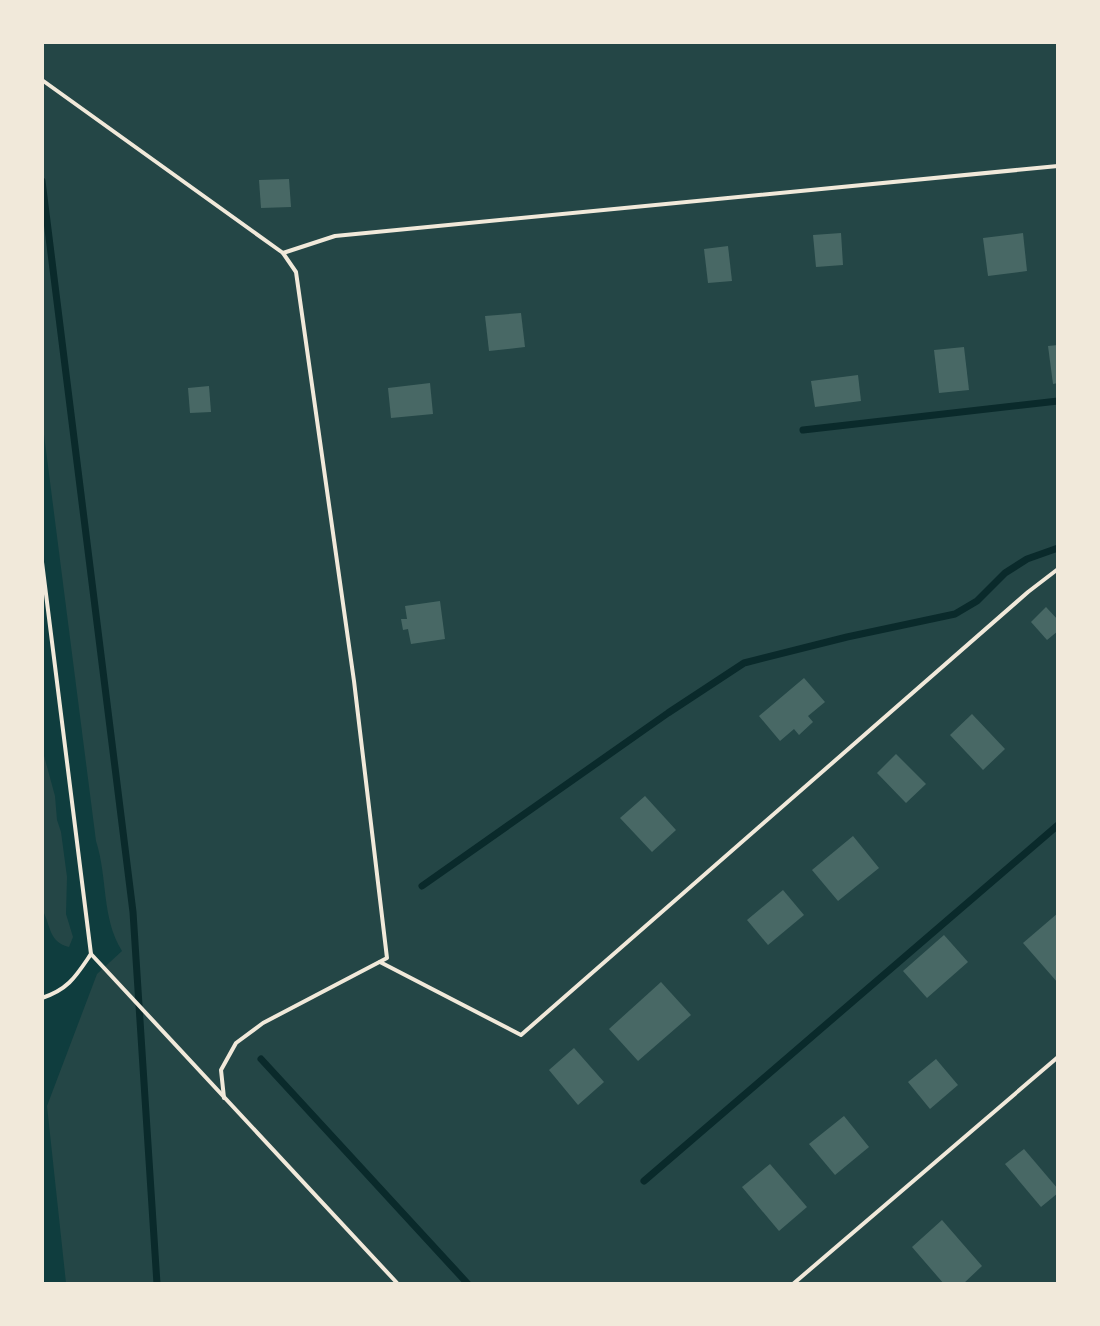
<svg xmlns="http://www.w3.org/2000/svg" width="1100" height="1326" font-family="Manrope,sans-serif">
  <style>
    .green { fill: #244646 }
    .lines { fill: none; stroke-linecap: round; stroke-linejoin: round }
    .stream { stroke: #0a2a2b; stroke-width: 7 }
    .building { fill: #486865 }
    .service { stroke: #f1e9da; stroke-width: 4 }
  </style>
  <rect width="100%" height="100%" fill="#0f3d3e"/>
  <!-- green -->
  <g class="green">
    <path d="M 42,43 L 1057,43 L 1057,1283 L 66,1283 L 47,1106 L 97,974 L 122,951 C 101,917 108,878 96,841 L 43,427 Z"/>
    <path d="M 43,752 L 55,796 L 57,820 L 61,832 L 67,877 L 66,914 L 73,937 L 69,947 C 49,942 51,927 43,911 Z"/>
  </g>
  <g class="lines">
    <!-- stream -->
    <g class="stream">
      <path d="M 42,181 L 133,912 L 157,1284"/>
      <path d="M 803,430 L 1058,401"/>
      <path d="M 422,886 L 668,713 L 744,663 L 847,637 L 955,614 L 977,601 L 1005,573 L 1027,559 L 1058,548"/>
      <path d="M 261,1059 L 468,1284"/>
      <path d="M 644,1181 L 1058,825"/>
    </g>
  </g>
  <!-- building -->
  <g class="building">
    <path d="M 289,179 L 291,207 L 261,208 L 259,180 Z"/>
    <path d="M 841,233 L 843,265 L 816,267 L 813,235 Z"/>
    <path d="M 1023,233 L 1027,271 L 988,276 L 983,238 Z"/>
    <path d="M 728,246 L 732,281 L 708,283 L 704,249 Z"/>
    <path d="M 521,313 L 525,347 L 489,351 L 485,316 Z"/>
    <path d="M 1058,345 L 1058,383 L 1053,384 L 1048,346 Z"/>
    <path d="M 964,347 L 969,390 L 939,393 L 934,350 Z"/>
    <path d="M 858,375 L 861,401 L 815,407 L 811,381 Z"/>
    <path d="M 430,383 L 433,414 L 391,418 L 388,388 Z"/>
    <path d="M 209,386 L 211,412 L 190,413 L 188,388 Z"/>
    <path d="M 440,601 L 445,639 L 411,644 L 408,629 L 403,630 L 401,619 L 407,619 L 405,606 Z"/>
    <path d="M 1046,607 L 1058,620 L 1058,631 L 1047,640 L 1031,622 Z"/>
    <path d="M 804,678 L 825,702 L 808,716 L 813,722 L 799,735 L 794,729 L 780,741 L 759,716 Z"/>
    <path d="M 972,714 L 1005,749 L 983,770 L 950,735 Z"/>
    <path d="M 896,754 L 926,784 L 906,803 L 877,773 Z"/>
    <path d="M 645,796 L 676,830 L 652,852 L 620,818 Z"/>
    <path d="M 853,836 L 879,868 L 838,901 L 812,870 Z"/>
    <path d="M 783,890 L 804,915 L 768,945 L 747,920 Z"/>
    <path d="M 1058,913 L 1058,983 L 1023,943 Z"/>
    <path d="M 944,935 L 968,962 L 927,998 L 903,971 Z"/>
    <path d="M 661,982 L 691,1015 L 638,1061 L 609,1029 Z"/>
    <path d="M 574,1048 L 604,1082 L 578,1105 L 549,1070 Z"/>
    <path d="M 936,1059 L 958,1085 L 930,1109 L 908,1082 Z"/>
    <path d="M 844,1116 L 869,1147 L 835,1175 L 809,1144 Z"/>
    <path d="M 1024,1149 L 1058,1189 L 1058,1193 L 1041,1207 L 1005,1164 Z"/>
    <path d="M 770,1164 L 807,1207 L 779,1231 L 742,1187 Z"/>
    <path d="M 942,1220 L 982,1266 L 963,1284 L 944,1284 L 912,1247 Z"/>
  </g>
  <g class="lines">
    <!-- service -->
    <g class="service">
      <path d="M 42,80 L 283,253"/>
      <path d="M 42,562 L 91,954 L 398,1284"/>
      <path d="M 380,962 L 521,1035 L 1028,592 L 1058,569"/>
      <path d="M 42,998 C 69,989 76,976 91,954"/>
      <path d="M 224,1098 L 221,1070 L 236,1043 L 263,1023 L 387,958 L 354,681 L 296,272 L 283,253 L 335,236 L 1058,166"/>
      <path d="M 793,1284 L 1058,1057"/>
    </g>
  </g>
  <!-- border -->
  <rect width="1100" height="1326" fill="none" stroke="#f1e9da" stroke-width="88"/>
</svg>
